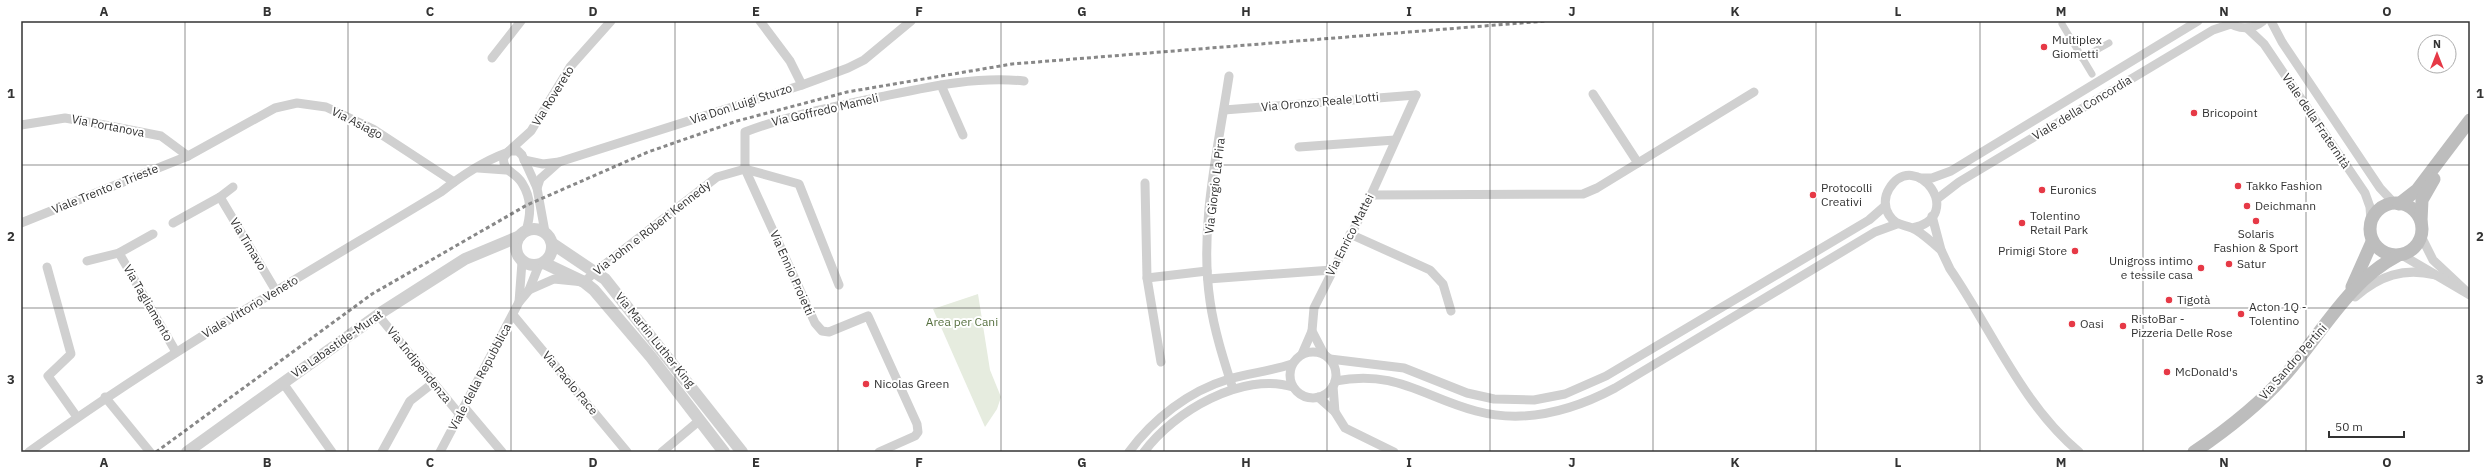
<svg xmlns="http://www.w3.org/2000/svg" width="2491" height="473" font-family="'IBM Plex Sans',sans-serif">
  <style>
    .green { fill: #e6ecdf }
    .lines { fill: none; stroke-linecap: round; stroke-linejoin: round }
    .pedestrian { stroke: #d0d0d0; stroke-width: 7 }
    .minor { stroke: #d0d0d0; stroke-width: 9 }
    .tertiary { stroke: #d0d0d0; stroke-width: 12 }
    .secondary { stroke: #bdbdbd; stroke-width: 13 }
    .rail { stroke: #888; stroke-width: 3; stroke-dasharray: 4 3; stroke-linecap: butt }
    .grid { fill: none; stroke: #333; stroke-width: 1; stroke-opacity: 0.55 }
    .poi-dot { fill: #e63946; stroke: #fff; stroke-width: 1.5 }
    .labels { text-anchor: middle; stroke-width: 4; stroke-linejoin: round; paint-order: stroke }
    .poi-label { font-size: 12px; fill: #333; stroke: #fff; text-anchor: start }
    .street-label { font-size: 12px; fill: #333; stroke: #fff }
    .park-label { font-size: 12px; fill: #56703f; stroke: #fff }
    .neatline { fill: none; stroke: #333; stroke-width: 1.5 }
    .grid-label { font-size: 13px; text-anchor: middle; font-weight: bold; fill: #333 }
  </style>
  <rect width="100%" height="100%" fill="#fff"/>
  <!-- green -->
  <path class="green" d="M 978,294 L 990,370 L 1001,397 L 997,409 L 985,427 L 933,309 Z"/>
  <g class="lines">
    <!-- pedestrian -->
    <g class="pedestrian">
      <path d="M 2062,24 L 2092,74"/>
      <path d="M 2082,58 L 2109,43"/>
    </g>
    <!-- minor -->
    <g class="minor">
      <path d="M 760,21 L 790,61 L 802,85"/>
      <path d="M 2227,21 C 2238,30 2252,30 2263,21"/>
      <path d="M 2271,21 L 2282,42 L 2380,188 L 2394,203"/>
      <path d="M 2247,28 L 2264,44 L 2365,193 L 2370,207 L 2371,221"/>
      <path d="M 492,58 L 521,21"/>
      <path d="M 1229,76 C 1218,149 1199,227 1210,301 C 1214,330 1224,361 1233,389"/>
      <path d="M 941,85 L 963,135"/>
      <path d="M 1593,94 L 1638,163"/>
      <path d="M 1224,110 L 1416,95"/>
      <path d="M 21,125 L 65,118 L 110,126 L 161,136 L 188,156"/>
      <path d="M 1299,147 L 1395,140"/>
      <path d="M 509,151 L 531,131 L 570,67 L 611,21"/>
      <path d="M 524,160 L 543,164 L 559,162 L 802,85 L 848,68 L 864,60 L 911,21"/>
      <path d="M 478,168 L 506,170"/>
      <path d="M 745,169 L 799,184 L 839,285"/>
      <path d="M 1920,178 L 1932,178 L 1951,171 L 2198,21"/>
      <path d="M 1145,183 L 1147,278 L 1161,362"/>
      <path d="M 537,188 L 540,179 L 559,162"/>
      <path d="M 1371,195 L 1583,194 L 1597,188 L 1754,92"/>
      <path d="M 220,197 L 276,291"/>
      <path d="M 1937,199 L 1959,182 L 2213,30 L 2231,24"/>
      <path d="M 1932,216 L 1941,250 L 1950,269 C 1992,330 2021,403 2079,452"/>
      <path d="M 21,223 L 188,156 L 275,108 L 297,103 L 326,107 L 373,129 L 454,182"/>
      <path d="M 173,223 L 220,197 L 233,187"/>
      <path d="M 1912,228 C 1968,217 1915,146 1889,189 C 1884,197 1884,207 1889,215 C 1895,225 1902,224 1912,228 C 1922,232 1932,243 1941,250"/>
      <path d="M 526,231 C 531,214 532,199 522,183 C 516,172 501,171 504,157 L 509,151 L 518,151 L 522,155 L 537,188 L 545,232"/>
      <path d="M 1350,234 L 1430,270 L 1443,284 L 1451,311"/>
      <path d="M 2421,236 L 2433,260 L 2466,291"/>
      <path d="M 119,253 L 176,352"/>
      <path d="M 2402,255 L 2470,295"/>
      <path d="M 87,261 L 119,253 L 153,234"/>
      <path d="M 47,267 L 71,354 L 48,376 L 77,417"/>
      <path d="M 1147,278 L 1207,271"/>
      <path d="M 1208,279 L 1332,270"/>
      <path d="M 529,290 L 554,279 L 584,282 L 595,272 L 717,177 L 745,169"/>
      <path d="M 2355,297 C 2379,276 2404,267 2435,275"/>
      <path d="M 519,302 L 522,262"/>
      <path d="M 378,315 L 460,415"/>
      <path d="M 513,315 L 627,452"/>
      <circle cx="1313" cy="375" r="23"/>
      <path d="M 1302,354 L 1312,331"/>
      <path d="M 1324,354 L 1312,331 L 1314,308 L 1371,195 L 1416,95"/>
      <path d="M 1330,359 L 1404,368 L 1467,393 L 1494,399 L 1534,400 L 1565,394 L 1606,376 L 1869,220 L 1885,206"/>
      <path d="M 1335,381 C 1396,369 1423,397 1476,411 C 1524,424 1572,411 1615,388 L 1875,232 L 1897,224"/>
      <path d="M 283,383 L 332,452"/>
      <path d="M 1333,386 L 1335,412"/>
      <path d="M 105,397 L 150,452"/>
      <path d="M 1318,397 L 1335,412 L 1345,428 L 1394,452"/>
      <path d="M 464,407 L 502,452"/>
      <path d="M 29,452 C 161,356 302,276 441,192 C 461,176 482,162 506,153"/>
      <path d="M 382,452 L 410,401 L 433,383"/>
      <path d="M 440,452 L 519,302 L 529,290 L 539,265"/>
      <path d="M 662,452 L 700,420"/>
      <path d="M 879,452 L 915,436 L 918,432 L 917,424 L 868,316 L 829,332 L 822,331 L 815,323 L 745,169 L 745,132 C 789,115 834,107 880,97 C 928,87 975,76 1024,81"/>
      <path d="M 1129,452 C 1153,419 1189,391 1229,379 C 1250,373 1271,371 1292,364"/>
      <path d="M 1144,452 C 1173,412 1243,371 1293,387"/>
    </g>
    <!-- tertiary -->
    <g class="tertiary">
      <circle cx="534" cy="247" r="18"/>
      <path d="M 553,244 L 605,279 L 742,452"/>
      <path d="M 544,263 L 584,282 L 594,290 L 651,357 L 724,452"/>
      <path d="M 187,452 L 382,312 L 465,259 L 520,236"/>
    </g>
    <!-- secondary -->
    <g class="secondary">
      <circle cx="2396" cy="229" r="26"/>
      <path d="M 2399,204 L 2417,190 L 2470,120"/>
      <path d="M 2421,221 L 2422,200 L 2434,179"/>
      <path d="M 2352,287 L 2372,242"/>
      <path d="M 2194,452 C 2228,429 2260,404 2287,373 C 2322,333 2349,281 2397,256"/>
    </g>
    <!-- rail -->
    <path class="rail" d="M 156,452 L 372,294 L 527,205 L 648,152 L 737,121 L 847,92 L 1012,64 L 1546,21"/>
  </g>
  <!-- grid -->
  <path class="grid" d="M 185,21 L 185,452M 348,21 L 348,452M 511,21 L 511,452M 675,21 L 675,452M 838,21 L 838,452M 1001,21 L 1001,452M 1164,21 L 1164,452M 1327,21 L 1327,452M 1490,21 L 1490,452M 1653,21 L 1653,452M 1816,21 L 1816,452M 1980,21 L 1980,452M 2143,21 L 2143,452M 2306,21 L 2306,452M 21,165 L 2470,165M 21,308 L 2470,308"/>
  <!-- markers -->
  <g class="poi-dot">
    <circle cx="2044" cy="47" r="4"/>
    <circle cx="2194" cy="113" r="4"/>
    <circle cx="2238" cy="186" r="4"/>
    <circle cx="2042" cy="190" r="4"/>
    <circle cx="1813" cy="195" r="4"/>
    <circle cx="2247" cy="206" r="4"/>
    <circle cx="2256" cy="221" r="4"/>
    <circle cx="2022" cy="223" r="4"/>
    <circle cx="2075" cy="251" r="4"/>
    <circle cx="2229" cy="264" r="4"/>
    <circle cx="2201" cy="268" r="4"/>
    <circle cx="2169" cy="300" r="4"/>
    <circle cx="2241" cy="314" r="4"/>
    <circle cx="2072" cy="324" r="4"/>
    <circle cx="2123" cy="326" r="4"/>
    <circle cx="2167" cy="372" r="4"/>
    <circle cx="866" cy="384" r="4"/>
  </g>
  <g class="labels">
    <!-- poi labels -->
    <g class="poi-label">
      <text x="2052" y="44">Multiplex<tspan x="2052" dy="14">Giometti</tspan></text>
      <text x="2202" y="117">Bricopoint</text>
      <text x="2246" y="190">Takko Fashion</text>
      <text x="1821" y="192">Protocolli<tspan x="1821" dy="14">Creativi</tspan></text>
      <text x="2050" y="194">Euronics</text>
      <text x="2255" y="210">Deichmann</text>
      <text x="2030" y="220">Tolentino<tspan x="2030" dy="14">Retail Park</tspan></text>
      <text x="2256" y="238" text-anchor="middle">Solaris<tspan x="2256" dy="14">Fashion &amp; Sport</tspan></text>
      <text x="2067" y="255" text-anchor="end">Primigi Store</text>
      <text x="2193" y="265" text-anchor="end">Unigross intimo<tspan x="2193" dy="14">e tessile casa</tspan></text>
      <text x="2237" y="268">Satur</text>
      <text x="2177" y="304">Tigotà</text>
      <text x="2249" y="311">Acton 1Q -<tspan x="2249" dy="14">Tolentino</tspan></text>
      <text x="2131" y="323">RistoBar -<tspan x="2131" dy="14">Pizzeria Delle Rose</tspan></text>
      <text x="2080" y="328">Oasi</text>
      <text x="2175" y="376">McDonald's</text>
      <text x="874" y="388">Nicolas Green</text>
    </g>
    <!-- street labels -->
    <g class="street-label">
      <text transform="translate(553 96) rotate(-58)" y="4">Via Rovereto</text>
      <text transform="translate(1320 102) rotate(-5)" y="4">Via Oronzo Reale Lotti</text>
      <text transform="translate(741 104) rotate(-18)" y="4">Via Don Luigi Sturzo</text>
      <text transform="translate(2082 108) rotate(-31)" y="4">Viale della Concordia</text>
      <text transform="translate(825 110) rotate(-13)" y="4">Via Goffredo Mameli</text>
      <text transform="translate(2316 121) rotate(56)" y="4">Viale della Fraternità</text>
      <text transform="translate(357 123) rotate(27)" y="4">Via Asiago</text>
      <text transform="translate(108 126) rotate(11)" y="4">Via Portanova</text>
      <text transform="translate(1215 186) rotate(-83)" y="4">Via Giorgio La Pira</text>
      <text transform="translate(105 189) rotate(-22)" y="4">Viale Trento e Trieste</text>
      <text transform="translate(652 228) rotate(-38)" y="4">Via John e Robert Kennedy</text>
      <text transform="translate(1350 235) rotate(-63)" y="4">Via Enrico Mattei</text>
      <text transform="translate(248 244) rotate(59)" y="4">Via Timavo</text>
      <text transform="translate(792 273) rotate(66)" y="4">Via Ennio Proietti</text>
      <text transform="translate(148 303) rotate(60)" y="4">Via Tagliamento</text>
      <text transform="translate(250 307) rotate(-31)" y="4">Viale Vittorio Veneto</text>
      <text transform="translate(655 340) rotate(51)" y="4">Via Martin Luther King</text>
      <text transform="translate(337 344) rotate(-35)" y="4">Via Labastide-Murat</text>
      <text transform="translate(2293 362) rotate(-49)" y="4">Via Sandro Pertini</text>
      <text transform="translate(419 365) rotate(51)" y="4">Via Indipendenza</text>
      <text transform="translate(480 377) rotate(-62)" y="4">Viale della Repubblica</text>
      <text transform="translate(570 383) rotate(50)" y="4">Via Paolo Pace</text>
    </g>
    <!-- park labels -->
    <g class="park-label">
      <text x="962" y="326">Area per Cani</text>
    </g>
  </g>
  <!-- border -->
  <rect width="2491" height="473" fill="none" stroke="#ffffff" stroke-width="44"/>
  <!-- north arrow -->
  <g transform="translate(2437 54)"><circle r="19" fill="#ffffff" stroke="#adadad"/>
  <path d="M0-3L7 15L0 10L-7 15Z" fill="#e63946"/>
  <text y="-6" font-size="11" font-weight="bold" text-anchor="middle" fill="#333333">N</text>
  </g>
  <!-- scale -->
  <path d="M2329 431v6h75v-6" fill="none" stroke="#333333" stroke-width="2"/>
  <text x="2335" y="431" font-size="12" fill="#333333" stroke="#ffffff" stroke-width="3" paint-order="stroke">50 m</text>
  <rect x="22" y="22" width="2447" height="429" class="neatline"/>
  <g class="grid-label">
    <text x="104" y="16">A</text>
    <text x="267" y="16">B</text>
    <text x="430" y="16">C</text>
    <text x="593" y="16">D</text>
    <text x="756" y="16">E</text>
    <text x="919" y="16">F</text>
    <text x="1082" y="16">G</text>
    <text x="1246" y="16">H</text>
    <text x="1409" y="16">I</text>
    <text x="1572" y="16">J</text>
    <text x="1735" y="16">K</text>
    <text x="1898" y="16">L</text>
    <text x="2061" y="16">M</text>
    <text x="2224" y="16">N</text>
    <text x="2387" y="16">O</text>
    <text x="11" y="98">1</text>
    <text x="2480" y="98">1</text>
    <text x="11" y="241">2</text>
    <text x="2480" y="241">2</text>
    <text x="11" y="384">3</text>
    <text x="2480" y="384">3</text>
    <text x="104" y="467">A</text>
    <text x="267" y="467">B</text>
    <text x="430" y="467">C</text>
    <text x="593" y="467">D</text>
    <text x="756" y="467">E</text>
    <text x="919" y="467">F</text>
    <text x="1082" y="467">G</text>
    <text x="1246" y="467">H</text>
    <text x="1409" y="467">I</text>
    <text x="1572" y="467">J</text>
    <text x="1735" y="467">K</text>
    <text x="1898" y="467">L</text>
    <text x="2061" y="467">M</text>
    <text x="2224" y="467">N</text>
    <text x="2387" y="467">O</text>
  </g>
</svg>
